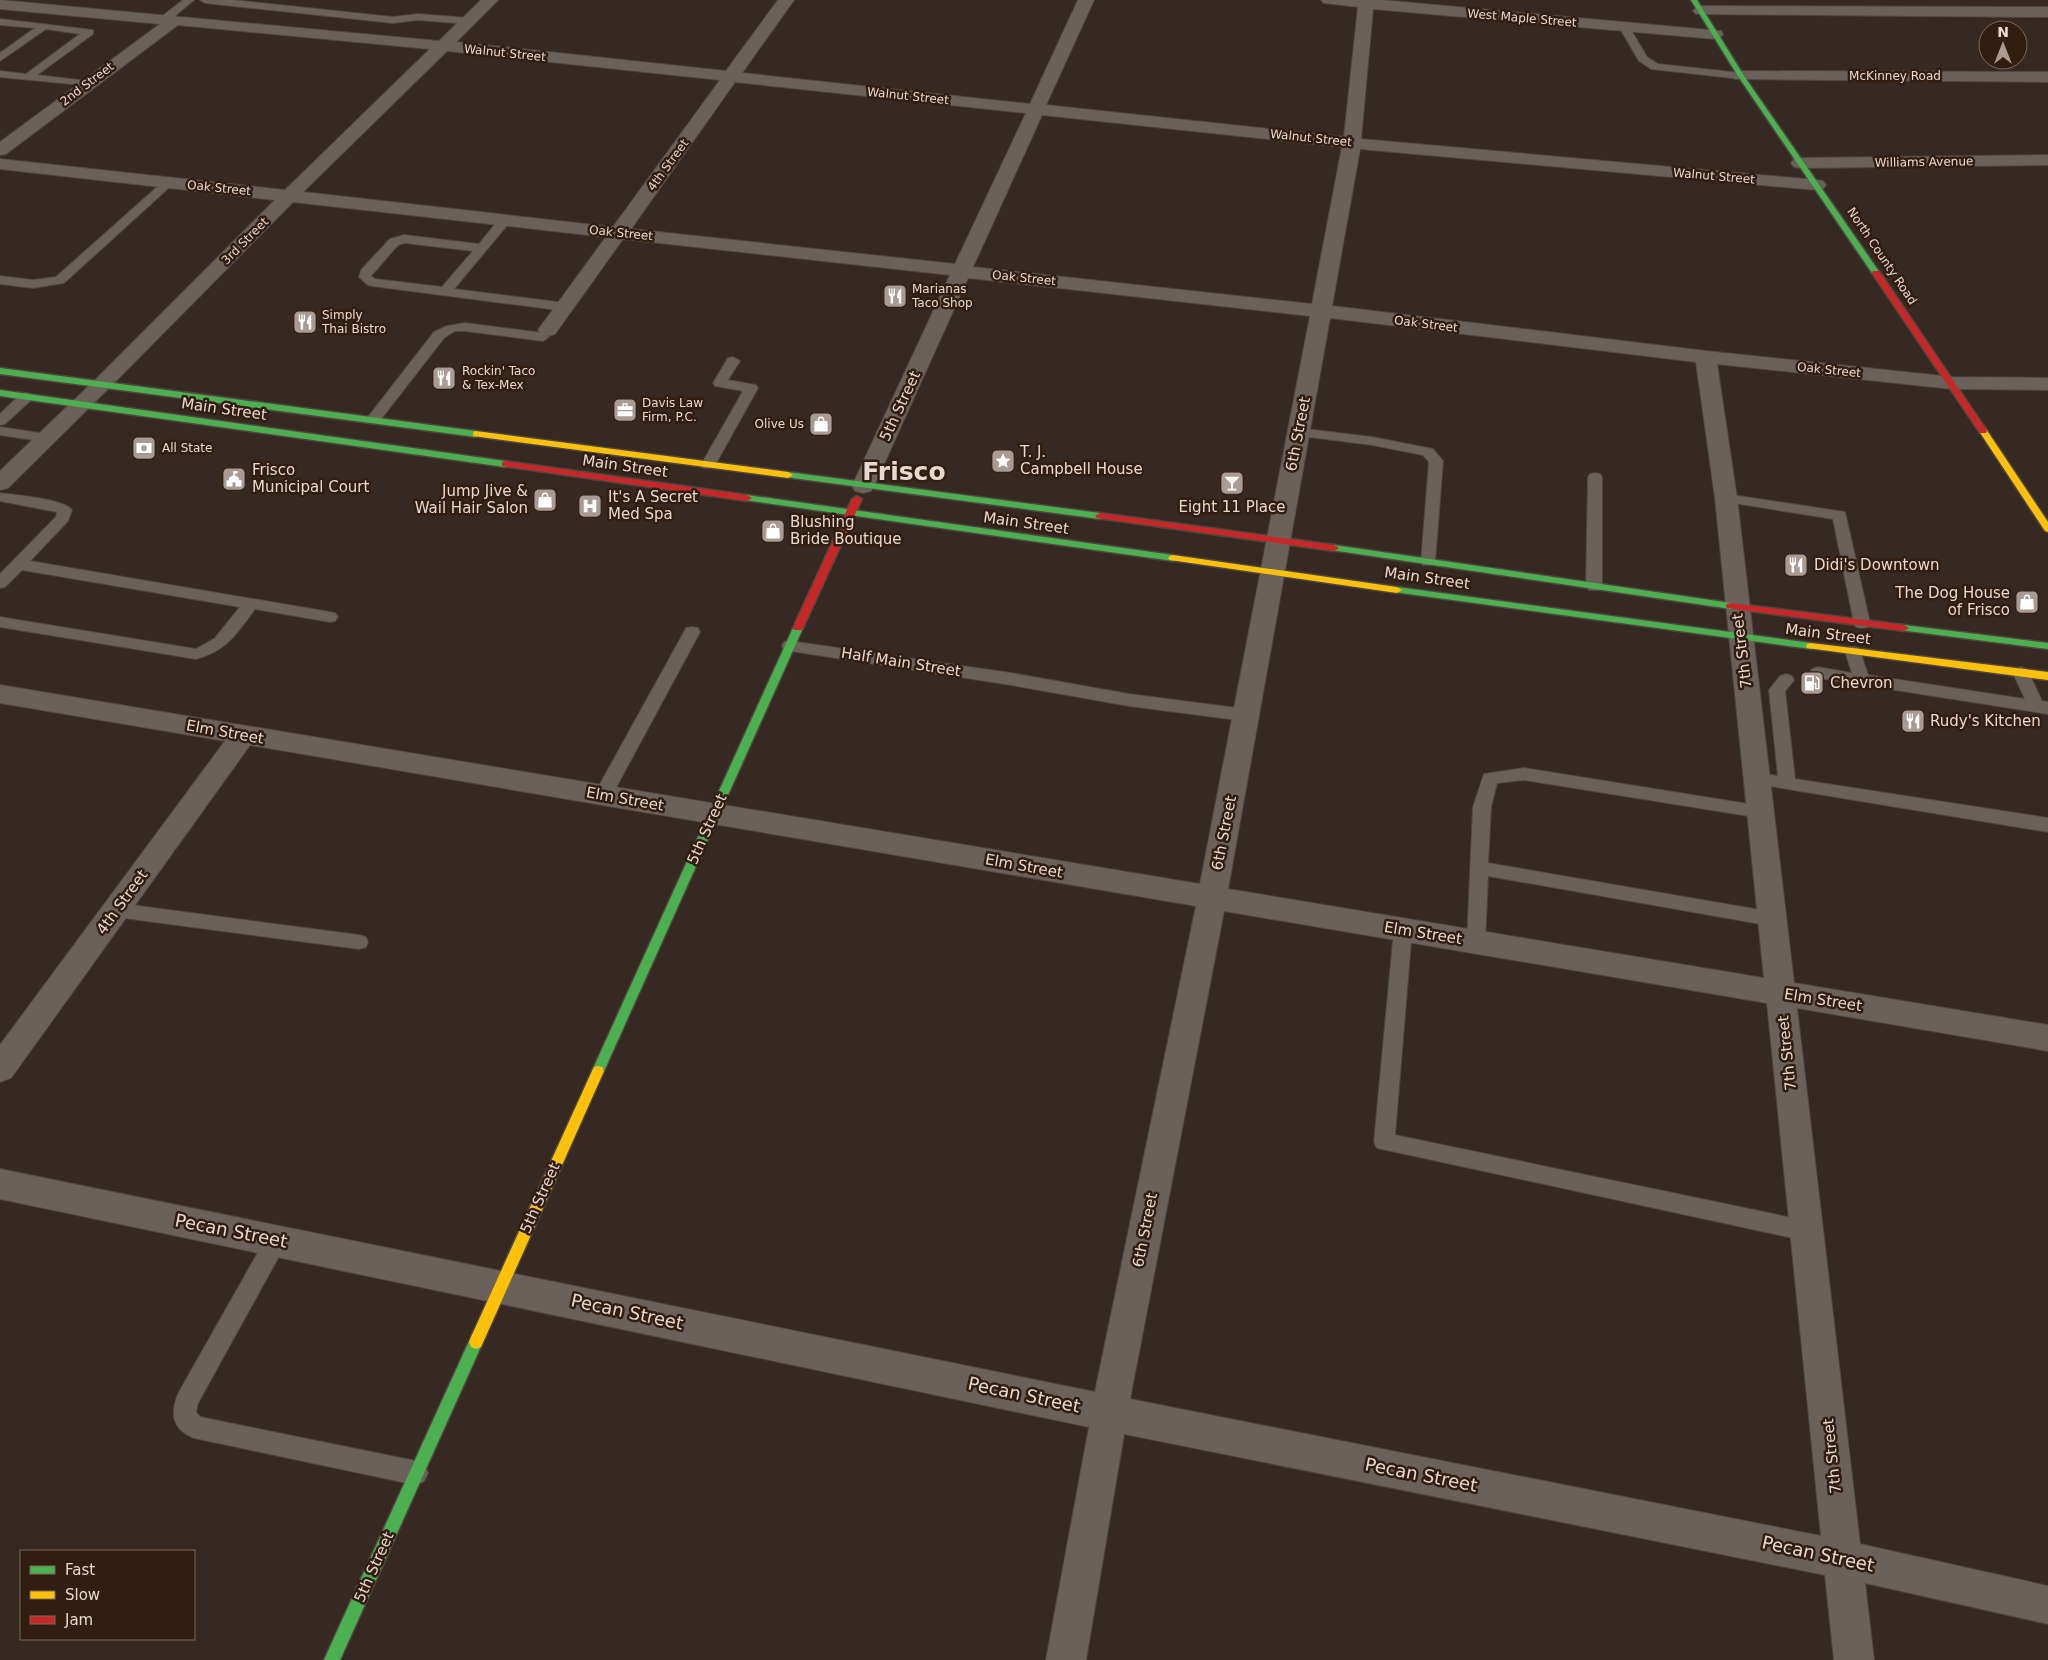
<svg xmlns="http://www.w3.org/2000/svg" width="2048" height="1660" font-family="'DejaVu Sans',sans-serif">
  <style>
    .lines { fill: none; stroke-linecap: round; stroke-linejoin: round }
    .lane-casing { stroke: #504640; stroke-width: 2 }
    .street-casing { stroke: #504640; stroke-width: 2 }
    .fast-casing { stroke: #504640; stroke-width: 3 }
    .slow-casing { stroke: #504640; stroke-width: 3 }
    .jam-casing { stroke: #504640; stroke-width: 3 }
    .lane { fill: #6b615b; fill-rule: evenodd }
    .street { fill: #6b615b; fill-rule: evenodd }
    .fast { fill: #4caf50; fill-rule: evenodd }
    .slow { fill: #ffc107; fill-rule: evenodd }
    .jam { fill: #c62828; fill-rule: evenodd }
    .labels { text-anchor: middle; stroke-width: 5; stroke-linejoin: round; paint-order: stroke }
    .far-street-label { font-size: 12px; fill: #e7d9d0; stroke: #321e10 }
    .far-poi-label { font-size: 12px; fill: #e7d9d0; stroke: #321e10; text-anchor: start }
    .street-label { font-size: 15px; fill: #e7d9d0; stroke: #321e10 }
    .poi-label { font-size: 15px; fill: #e7d9d0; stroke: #321e10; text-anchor: start }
    .near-street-label { font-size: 18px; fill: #e7d9d0; stroke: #321e10 }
    .town-label { font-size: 25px; font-weight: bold; fill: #e7d9d0; stroke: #321e10 }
  </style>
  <rect width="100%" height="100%" fill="#352922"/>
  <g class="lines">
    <!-- lane casing -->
    <g class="lane-casing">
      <g id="lane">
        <path d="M 183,0 L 194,0 L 169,21 L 161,21 L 161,17 Z"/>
        <path d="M 200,0 L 233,0 L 393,17 L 418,14 L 469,18 L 474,21 L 469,24 L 418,20 L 393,23 L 205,3 Z"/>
        <path d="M 0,19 L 93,30 L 93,34 L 37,75 L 88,81 L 93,84 L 92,86 L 0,77 L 0,71 L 26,74 L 80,34 L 46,29 L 0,61 L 0,53 L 35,28 L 0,25 Z"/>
        <path d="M 1624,24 L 1628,25 L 1647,57 L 1658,64 L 1741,73 L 1746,76 L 1741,79 L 1651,69 L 1639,61 L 1619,27 Z"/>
        <path d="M 169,179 L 175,182 L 173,184 L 64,283 L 33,288 L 0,284 L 0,276 L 33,280 L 56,277 L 165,180 Z"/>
        <path d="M 505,216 L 511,220 L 509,223 L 454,289 L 565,303 L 569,304 L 571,307 L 569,310 L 565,311 L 372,286 L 368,285 L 359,277 L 361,270 L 390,239 L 404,235 L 479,244 L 501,217 ZM 405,243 L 473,251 L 442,287 L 375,279 L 371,276 L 398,245 Z"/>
        <path d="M 465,323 L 543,333 L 549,337 L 543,341 L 465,331 L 455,331 L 444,338 L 378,423 L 368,423 L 366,420 L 368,417 L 434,332 L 447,326 Z"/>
        <path d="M 733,357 L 740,361 L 728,380 L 756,385 L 758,388 L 715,465 L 713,468 L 703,468 L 701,465 L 743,391 L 715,386 L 713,383 L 728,358 Z"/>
        <path d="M 26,393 L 31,394 L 33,397 L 31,400 L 5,424 L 0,425 L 0,414 L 21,394 Z"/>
        <path d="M 0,427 L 46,434 L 53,438 L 46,442 L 0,435 Z"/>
        <path d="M 1298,428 L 1372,437 L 1428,448 L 1433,449 L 1443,461 L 1435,562 L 1433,565 L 1423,565 L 1421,562 L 1429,462 L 1423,455 L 1372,445 L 1293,435 L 1291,432 Z"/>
        <path d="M 1595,473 L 1600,474 L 1602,477 L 1602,586 L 1599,590 L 1589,590 L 1586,586 L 1588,477 L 1590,474 Z"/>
        <path d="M 0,493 C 15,495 64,499 72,510 L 68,521 L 30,561 L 330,612 L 335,613 L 338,617 L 335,621 L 330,622 L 255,609 C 237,633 227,651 196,659 L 0,627 L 0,617 L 196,649 L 215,638 L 240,607 L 22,570 L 5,587 L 0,588 L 0,574 L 56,517 L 57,512 L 0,501 Z"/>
        <path d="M 1726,494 L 1845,512 L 1870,623 L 1868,627 L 1862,628 L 1856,627 L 1854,623 L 1833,519 L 1721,501 L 1719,498 L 1721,495 Z"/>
        <path d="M 692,627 L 698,628 L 700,632 L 612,795 L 609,799 L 603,801 L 597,799 L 594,795 L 684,632 L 686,628 Z"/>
        <path d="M 790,641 L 1011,673 L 1129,694 L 1245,709 L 1251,711 L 1253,715 L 1251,719 L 1245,721 L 1129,706 L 1011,685 L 784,650 L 782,646 L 784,642 Z"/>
        <path d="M 1853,647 L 1859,648 L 1868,675 L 2025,699 L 2013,673 L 2015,669 L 2021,667 L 2027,669 L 2042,701 L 2048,702 L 2048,714 L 1812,677 L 1810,673 L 1812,669 L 1818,667 L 1852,673 L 1845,652 L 1847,648 Z"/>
        <path d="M 1786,674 L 1792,676 L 1794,680 L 1785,691 L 1795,779 L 2048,818 L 2048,832 L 1751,783 L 1748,779 L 1751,775 L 1757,773 L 1778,776 L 1769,690 L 1780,676 Z"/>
        <path d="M 1524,768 L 1761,806 L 1767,807 L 1770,812 L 1767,817 L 1761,818 L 1524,780 L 1497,783 L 1491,807 L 1488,863 L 1772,912 L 1778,914 L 1781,919 L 1778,924 L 1772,926 L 1488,876 L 1485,942 L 1483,947 L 1476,949 L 1469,947 L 1467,942 L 1473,807 L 1484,774 Z"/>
        <path d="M 116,903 L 359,935 L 366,937 L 368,942 L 366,947 L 359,949 L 116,917 L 110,915 L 107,910 L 110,905 Z"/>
        <path d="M 1403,923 L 1410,925 L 1412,930 L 1395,1135 L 1807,1221 L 1815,1224 L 1818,1231 L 1815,1238 L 1807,1241 L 1377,1148 L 1374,1142 L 1394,930 L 1396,925 Z"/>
        <path d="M 277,1230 L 285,1233 L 288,1240 L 198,1403 L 196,1412 L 200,1417 L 416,1461 L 424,1465 L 428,1473 L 424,1481 L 416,1485 L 194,1438 C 171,1429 170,1412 179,1392 L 269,1233 Z"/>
      </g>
    </g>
    <!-- street casing -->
    <g class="street-casing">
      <g id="street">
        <path d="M 0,0 L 439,41 L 481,0 L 498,0 L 456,42 L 726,71 L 778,0 L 794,0 L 742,73 L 1030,104 L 1078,0 L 1094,0 L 1046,105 L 1344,137 L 1358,7 L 1324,3 L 1321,0 L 1381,0 L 1721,31 L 1723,34 L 1721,37 L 1715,39 L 1373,9 L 1361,139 L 1817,180 L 1823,181 L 1826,185 L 1823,189 L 1817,190 L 1360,149 L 1332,306 L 1706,351 L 1952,377 L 2048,378 L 2048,390 L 1952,389 L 1717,364 L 1737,498 L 1794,983 L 2048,1025 L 2048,1051 L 1797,1008 L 1860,1544 L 2048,1586 L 2048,1624 L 1865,1583 L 1874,1660 L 1834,1660 L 1825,1575 L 1124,1434 L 1086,1660 L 1046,1660 L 1089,1427 L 0,1199 L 0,1169 L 1095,1392 L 1196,906 L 250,745 L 11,1078 L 0,1082 L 0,1045 L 225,741 L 0,703 L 0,685 L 1200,884 L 1310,316 L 968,278 L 874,486 L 871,491 L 863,493 L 855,491 L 852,486 L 950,275 L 623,239 L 555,334 L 548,336 L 541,334 L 538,330 L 606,237 L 293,202 L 110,387 L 8,488 L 0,490 L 0,471 L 96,379 L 275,200 L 0,169 L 0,159 L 285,190 L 430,49 L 178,25 L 6,154 L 0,155 L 0,142 L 160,24 L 0,9 ZM 447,51 L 720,80 L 613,227 L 303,192 ZM 735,82 L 1026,113 L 955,264 L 631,229 ZM 1042,115 L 1342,147 L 1312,304 L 973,267 ZM 1330,318 L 1696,362 L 1715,498 L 1764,978 L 1228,889 ZM 1224,911 L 1767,1003 L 1821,1536 L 1130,1399 Z"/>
        <path d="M 1701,6 L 2048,7 L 2048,17 L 1696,14 L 1693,11 L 1696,8 Z"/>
        <path d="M 1741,71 L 2048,72 L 2048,82 L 1735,79 L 1733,76 L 1735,73 Z"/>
        <path d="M 2048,155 L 2048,165 L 1800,168 L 1794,167 L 1791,163 L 1794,159 L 1800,158 Z"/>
      </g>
    </g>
    <!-- fast casing -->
    <g class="fast-casing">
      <g id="fast">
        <path d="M 1691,0 L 1697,0 L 1744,76 L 1880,273 L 1879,275 L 1872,273 L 1738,76 Z"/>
        <path d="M 0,368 L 476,431 L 480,434 L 476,437 L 0,374 Z"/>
        <path d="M 0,390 L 505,461 L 510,464 L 505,467 L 0,396 Z"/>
        <path d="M 788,472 L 1100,513 L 1105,516 L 1100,519 L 785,477 L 785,473 Z"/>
        <path d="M 747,495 L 1173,555 L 1178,558 L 1173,561 L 744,500 L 744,496 Z"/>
        <path d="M 1334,545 L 1731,603 L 1736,606 L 1731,609 L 1331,550 L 1329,548 Z"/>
        <path d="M 1397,587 L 1811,643 L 1816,646 L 1811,649 L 1394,592 L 1392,590 Z"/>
        <path d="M 798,625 L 803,628 L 604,1071 L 602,1075 L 598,1076 L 594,1075 L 592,1071 L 793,628 Z"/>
        <path d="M 1904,625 L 2048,643 L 2048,649 L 1900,630 L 1899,628 Z"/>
        <path d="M 476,1335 L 481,1337 L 483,1342 L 340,1660 L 324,1660 L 471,1337 Z"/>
      </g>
    </g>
    <!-- slow casing -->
    <g class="slow-casing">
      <g id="slow">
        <path d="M 1983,428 L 1986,429 L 2048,522 L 2048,532 L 2045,531 L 1979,431 Z"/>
        <path d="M 476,431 L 788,472 L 793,475 L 788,478 L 473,436 L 473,432 Z"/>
        <path d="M 1173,555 L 1397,587 L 1402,590 L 1397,593 L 1170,560 L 1168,558 L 1170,556 Z"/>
        <path d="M 1811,643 L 2048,672 L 2048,680 L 1807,648 L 1806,646 L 1807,644 Z"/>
        <path d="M 598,1066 L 602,1067 L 604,1071 L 481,1347 L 476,1349 L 471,1347 L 469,1342 L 471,1337 L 592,1071 L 594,1067 Z"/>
      </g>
    </g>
    <!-- jam casing -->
    <g class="jam-casing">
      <g id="jam">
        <path d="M 1873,271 L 1879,271 L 1987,431 L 1986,433 L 1980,433 L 1872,273 Z"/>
        <path d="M 505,461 L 747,495 L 752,498 L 747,501 L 502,466 L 502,462 Z"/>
        <path d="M 857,496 L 862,499 L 803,628 L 802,630 L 794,630 L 793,628 L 852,499 Z"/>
        <path d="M 1100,513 L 1334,545 L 1339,548 L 1334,551 L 1097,518 L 1095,516 Z"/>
        <path d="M 1731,603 L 1904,625 L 1909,628 L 1904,631 L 1727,608 L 1726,606 L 1727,604 Z"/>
      </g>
    </g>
    <!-- lane -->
    <use href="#lane" class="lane"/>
    <!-- street -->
    <use href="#street" class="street"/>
    <!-- fast -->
    <use href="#fast" class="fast"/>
    <!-- slow -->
    <use href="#slow" class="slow"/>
    <!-- jam -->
    <use href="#jam" class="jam"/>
  </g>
  <!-- icons -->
  <defs>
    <g id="restaurant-square" transform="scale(1.25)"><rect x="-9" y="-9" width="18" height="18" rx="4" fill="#a99b93" stroke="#321e10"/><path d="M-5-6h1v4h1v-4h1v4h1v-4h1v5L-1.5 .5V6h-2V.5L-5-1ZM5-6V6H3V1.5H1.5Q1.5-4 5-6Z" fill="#fff"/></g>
    <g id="office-square" transform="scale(1.25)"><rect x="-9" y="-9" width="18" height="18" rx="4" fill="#a99b93" stroke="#321e10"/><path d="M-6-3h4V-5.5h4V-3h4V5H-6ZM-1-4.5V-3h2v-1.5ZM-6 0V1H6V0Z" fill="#fff"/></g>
    <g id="shop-square" transform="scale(1.25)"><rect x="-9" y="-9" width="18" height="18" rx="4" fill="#a99b93" stroke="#321e10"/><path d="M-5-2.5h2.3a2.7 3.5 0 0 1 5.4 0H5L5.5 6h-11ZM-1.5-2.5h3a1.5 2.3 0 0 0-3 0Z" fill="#fff"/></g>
    <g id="bank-square" transform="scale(1.25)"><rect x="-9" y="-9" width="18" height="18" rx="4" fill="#a99b93" stroke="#321e10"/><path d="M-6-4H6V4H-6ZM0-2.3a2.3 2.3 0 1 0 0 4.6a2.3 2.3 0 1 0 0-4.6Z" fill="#fff"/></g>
    <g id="sight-square" transform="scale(1.25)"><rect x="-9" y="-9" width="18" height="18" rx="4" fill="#a99b93" stroke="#321e10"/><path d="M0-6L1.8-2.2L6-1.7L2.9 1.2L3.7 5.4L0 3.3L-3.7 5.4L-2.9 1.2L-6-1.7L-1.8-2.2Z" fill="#fff"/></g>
    <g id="civic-square" transform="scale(1.25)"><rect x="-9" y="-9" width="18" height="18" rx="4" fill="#a99b93" stroke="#321e10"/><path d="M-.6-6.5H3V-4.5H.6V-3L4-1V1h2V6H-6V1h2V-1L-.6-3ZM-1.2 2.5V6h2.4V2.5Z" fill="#fff"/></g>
    <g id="bar-square" transform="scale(1.25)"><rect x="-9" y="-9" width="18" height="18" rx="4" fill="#a99b93" stroke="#321e10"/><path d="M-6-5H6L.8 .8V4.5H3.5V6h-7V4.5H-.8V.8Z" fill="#fff"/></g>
    <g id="hospital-square" transform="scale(1.25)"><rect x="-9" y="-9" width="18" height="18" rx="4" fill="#a99b93" stroke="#321e10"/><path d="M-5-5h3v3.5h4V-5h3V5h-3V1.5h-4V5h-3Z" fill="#fff"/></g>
    <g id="fuel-square" transform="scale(1.25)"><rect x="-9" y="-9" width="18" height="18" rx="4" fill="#a99b93" stroke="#321e10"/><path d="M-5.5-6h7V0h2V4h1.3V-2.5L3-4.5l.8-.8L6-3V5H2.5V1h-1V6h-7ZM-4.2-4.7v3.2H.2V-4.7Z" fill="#fff"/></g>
  </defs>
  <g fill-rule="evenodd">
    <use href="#restaurant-square" x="895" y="296"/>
    <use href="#restaurant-square" x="305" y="322"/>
    <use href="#restaurant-square" x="444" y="378"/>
    <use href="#office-square" x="625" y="410"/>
    <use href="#shop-square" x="821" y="424"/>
    <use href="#bank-square" x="144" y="448"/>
    <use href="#sight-square" x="1003" y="461"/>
    <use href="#civic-square" x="234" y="479"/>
    <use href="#bar-square" x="1232" y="483"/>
    <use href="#shop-square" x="545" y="500"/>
    <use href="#hospital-square" x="590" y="506"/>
    <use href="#shop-square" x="773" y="531"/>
    <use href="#restaurant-square" x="1796" y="565"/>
    <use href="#shop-square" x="2027" y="602"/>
    <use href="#fuel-square" x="1812" y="683"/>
    <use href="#restaurant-square" x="1913" y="721"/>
  </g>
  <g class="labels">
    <!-- far-street labels -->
    <g class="far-street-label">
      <text transform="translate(1522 18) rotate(5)" y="4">West Maple Street</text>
      <text transform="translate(505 53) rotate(6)" y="4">Walnut Street</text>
      <text x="1895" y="80">McKinney Road</text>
      <text transform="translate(87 84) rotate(-37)" y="4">2nd Street</text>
      <text transform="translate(908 96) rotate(6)" y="4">Walnut Street</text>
      <text transform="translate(1311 138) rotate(6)" y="4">Walnut Street</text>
      <text transform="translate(1924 162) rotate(-1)" y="4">Williams Avenue</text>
      <text transform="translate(668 165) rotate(-54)" y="4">4th Street</text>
      <text transform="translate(1714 176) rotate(5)" y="4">Walnut Street</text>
      <text transform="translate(219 188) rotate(6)" y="4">Oak Street</text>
      <text transform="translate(621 233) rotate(6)" y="4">Oak Street</text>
      <text transform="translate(245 241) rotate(-45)" y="4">3rd Street</text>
      <text transform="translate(1882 256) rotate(56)" y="4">North County Road</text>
      <text transform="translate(1024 278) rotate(6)" y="4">Oak Street</text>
      <text transform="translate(1426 324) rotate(7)" y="4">Oak Street</text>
      <text transform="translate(1829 370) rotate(6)" y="4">Oak Street</text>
    </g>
    <!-- far-poi labels -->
    <g class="far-poi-label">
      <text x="912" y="293">Marianas<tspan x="912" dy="14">Taco Shop</tspan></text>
      <text x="322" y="319">Simply<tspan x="322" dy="14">Thai Bistro</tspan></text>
      <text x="462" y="375">Rockin' Taco<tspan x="462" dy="14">&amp; Tex-Mex</tspan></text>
      <text x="642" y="407">Davis Law<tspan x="642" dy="14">Firm, P.C.</tspan></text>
      <text x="804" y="428" text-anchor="end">Olive Us</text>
      <text x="162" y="452">All State</text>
    </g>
    <!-- street labels -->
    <g class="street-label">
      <text transform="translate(900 406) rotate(-65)" y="5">5th Street</text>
      <text transform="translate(224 409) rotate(8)" y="5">Main Street</text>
      <text transform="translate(1298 434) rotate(-79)" y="5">6th Street</text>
      <text transform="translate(625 466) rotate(8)" y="5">Main Street</text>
      <text transform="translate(1026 523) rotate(8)" y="5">Main Street</text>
      <text transform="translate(1427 578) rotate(8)" y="5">Main Street</text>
      <text transform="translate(1828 634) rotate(7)" y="5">Main Street</text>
      <text transform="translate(1742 651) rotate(-97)" y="5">7th Street</text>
      <text transform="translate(901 662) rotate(9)" y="5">Half Main Street</text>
      <text transform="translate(225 732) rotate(10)" y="5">Elm Street</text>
      <text transform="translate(625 799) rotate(10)" y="5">Elm Street</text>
      <text transform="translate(707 829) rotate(-66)" y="5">5th Street</text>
      <text transform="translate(1224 833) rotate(-79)" y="5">6th Street</text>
      <text transform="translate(1024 866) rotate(10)" y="5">Elm Street</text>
      <text transform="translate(122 902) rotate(-54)" y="5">4th Street</text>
      <text transform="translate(1423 933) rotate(9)" y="5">Elm Street</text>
      <text transform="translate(1823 1000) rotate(9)" y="5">Elm Street</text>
      <text transform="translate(1787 1053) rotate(-96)" y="5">7th Street</text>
      <text transform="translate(540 1198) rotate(-66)" y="5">5th Street</text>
      <text transform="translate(1145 1230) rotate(-79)" y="5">6th Street</text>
      <text transform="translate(1832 1456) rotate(-96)" y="5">7th Street</text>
      <text transform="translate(374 1567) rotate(-66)" y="5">5th Street</text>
    </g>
    <!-- poi labels -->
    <g class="poi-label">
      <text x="1020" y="457">T. J.<tspan x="1020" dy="17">Campbell House</tspan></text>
      <text x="252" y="475">Frisco<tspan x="252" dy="17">Municipal Court</tspan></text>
      <text x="528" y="496" text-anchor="end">Jump Jive &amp;<tspan x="528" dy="17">Wail Hair Salon</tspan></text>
      <text x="608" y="502">It's A Secret<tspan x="608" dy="17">Med Spa</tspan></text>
      <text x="1232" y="512" text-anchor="middle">Eight 11 Place</text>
      <text x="790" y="527">Blushing<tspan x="790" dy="17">Bride Boutique</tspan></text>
      <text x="1814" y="570">Didi's Downtown</text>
      <text x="2010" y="598" text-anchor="end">The Dog House<tspan x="2010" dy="17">of Frisco</tspan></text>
      <text x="1830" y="688">Chevron</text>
      <text x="1930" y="726">Rudy's Kitchen</text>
    </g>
    <!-- near-street labels -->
    <g class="near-street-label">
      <text transform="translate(231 1231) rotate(11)" y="6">Pecan Street</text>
      <text transform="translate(627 1312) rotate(12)" y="6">Pecan Street</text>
      <text transform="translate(1024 1395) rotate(12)" y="6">Pecan Street</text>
      <text transform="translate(1421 1475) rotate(11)" y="6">Pecan Street</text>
      <text transform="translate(1818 1554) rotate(12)" y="6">Pecan Street</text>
    </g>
    <!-- town labels -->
    <g class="town-label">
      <text x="904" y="480">Frisco</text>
    </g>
  </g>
  <!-- legend -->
  <rect x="20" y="1550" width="175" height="90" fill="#321e10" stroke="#7a695d"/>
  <rect x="30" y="1566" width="25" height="8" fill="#4caf50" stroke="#7a695d"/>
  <text x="65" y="1575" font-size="15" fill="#e7d9d0">Fast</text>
  <rect x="30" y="1591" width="25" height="8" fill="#ffc107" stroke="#7a695d"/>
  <text x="65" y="1600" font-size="15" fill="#e7d9d0">Slow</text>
  <rect x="30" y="1616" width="25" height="8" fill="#c62828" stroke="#7a695d"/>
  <text x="65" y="1625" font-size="15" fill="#e7d9d0">Jam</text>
  <!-- north arrow -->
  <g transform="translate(2003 45)"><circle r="24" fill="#321e10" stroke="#7a695d"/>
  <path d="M0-4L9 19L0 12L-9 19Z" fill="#a99b93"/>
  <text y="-8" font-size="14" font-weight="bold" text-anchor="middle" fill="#e7d9d0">N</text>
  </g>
</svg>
